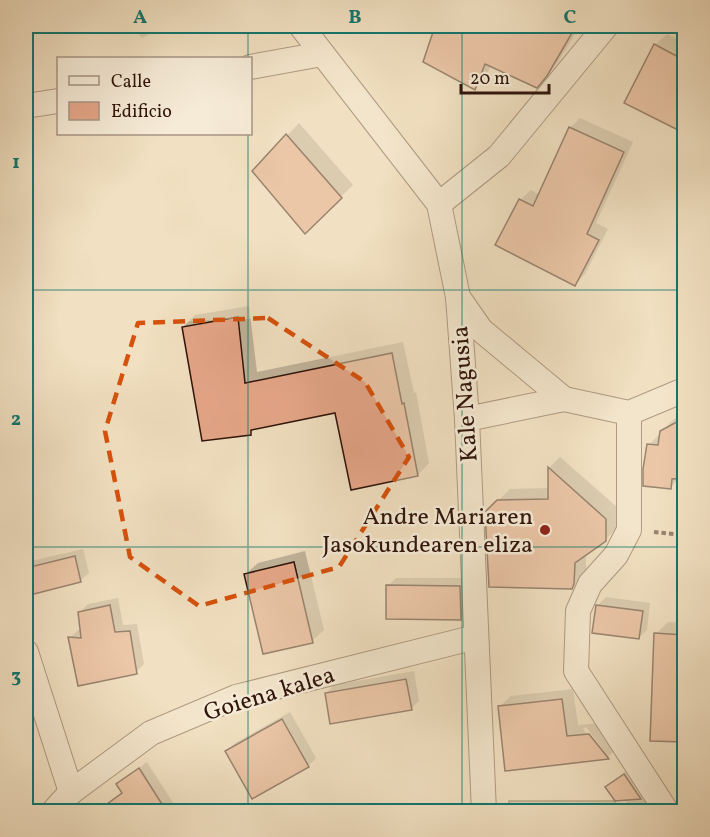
<svg xmlns="http://www.w3.org/2000/svg" width="710" height="837" font-family="Vollkorn,serif">
  <style>
    .green { fill: #c1c08e; stroke: #786a4c; stroke-width: 1.5 }
    .shadow { fill: #0003; fill-rule: evenodd }
    .building { fill: #e5a688; stroke: #2f140a; stroke-width: 1.5 }
    .lines { fill: none; stroke-linecap: round; stroke-linejoin: round }
    .street-casing { stroke: #604738; stroke-width: 26 }
    .path { stroke: #2f140a; stroke-width: 4; stroke-dasharray: 4.5 3; stroke-linecap: butt }
    .street { stroke: #f6ebd7; stroke-width: 24 }
    .marked { fill: none; stroke: #d6520c; stroke-width: 4.5; stroke-dasharray: 12 8; stroke-linejoin: round }
    .grid { fill: none; stroke: #0f766e; stroke-width: 1.5; stroke-opacity: 0.55 }
    .poi-dot { fill: #8f2418; stroke: #f6ebd7; stroke-width: 2 }
    .labels { text-anchor: middle; stroke-width: 5; stroke-linejoin: round; paint-order: stroke }
    .street-label { font-size: 24px; fill: #2f140a; stroke: #f6ebd7 }
    .poi-label { font-size: 24px; fill: #2f140a; stroke: #f6ebd7; text-anchor: end }
    .neatline { fill: none; stroke: #0f766e; stroke-width: 2 }
    .grid-label { font-size: 20px; text-anchor: middle; font-weight: bold; fill: #0f766e }
  </style>
  <rect width="100%" height="100%" fill="#f1e0c1"/>
  <filter id="stains"><feTurbulence type="fractalNoise" baseFrequency=".00333" numOctaves="4"/><feColorMatrix values="0 0 0 0 .2 0 0 0 0 .09 0 0 0 0 .02 0 0 0 .5 -.17"/></filter>
  <radialGradient id="worn" r=".72"><stop offset=".6" stop-color="#630" stop-opacity="0"/><stop offset="1" stop-color="#630" stop-opacity=".3"/></radialGradient>
  <!-- green -->
  <rect class="green" x="509" y="801" width="106" height="10"/>
  <!-- shadow -->
  <g class="shadow">
    <path d="M 133,26 L 164,26 L 142,38 Z"/>
    <path d="M 189,26 L 210,26 L 197,34 Z"/>
    <path d="M 436,26 L 580,26 L 558,62 L 537,86 L 491,65 L 486,77 L 475,88 L 425,61 Z"/>
    <path d="M 667,34 L 684,43 L 684,132 L 626,102 L 655,45 Z"/>
    <path d="M 580,118 L 633,142 L 596,223 L 608,229 L 585,274 L 574,285 L 520,200 L 531,190 L 540,195 L 570,128 Z"/>
    <path d="M 299,123 L 353,185 L 305,232 L 254,171 Z"/>
    <path d="M 249,306 L 257,372 L 403,342 L 414,393 L 416,392 L 429,463 L 418,475 L 336,411 L 256,428 L 250,433 L 183,327 L 195,315 Z"/>
    <path d="M 684,405 L 684,476 L 681,476 L 670,488 L 649,445 L 673,420 L 680,416 L 680,410 Z"/>
    <path d="M 560,457 L 617,507 L 617,528 L 605,540 L 586,554 L 586,571 L 572,588 L 487,512 L 510,489 L 549,488 L 549,468 Z"/>
    <path d="M 83,549 L 89,573 L 80,581 L 29,593 L 26,579 L 26,567 L 31,561 Z"/>
    <path d="M 305,551 L 324,630 L 312,641 L 246,574 L 258,563 Z"/>
    <path d="M 396,578 L 467,578 L 469,610 L 461,618 L 388,586 Z"/>
    <path d="M 606,597 L 650,603 L 647,630 L 639,638 L 598,605 Z"/>
    <path d="M 118,598 L 123,625 L 137,624 L 144,664 L 136,672 L 70,638 L 78,630 L 81,630 L 80,612 L 88,604 Z"/>
    <path d="M 668,622 L 684,623 L 684,741 L 652,739 L 656,634 Z"/>
    <path d="M 414,671 L 419,701 L 411,709 L 326,693 L 334,685 Z"/>
    <path d="M 573,689 L 578,725 L 601,723 L 619,747 L 608,757 L 507,770 L 499,707 L 511,696 ZM 586,727 L 604,751 L 600,751 L 583,729 Z"/>
    <path d="M 290,712 L 316,758 L 308,766 L 227,751 L 235,743 Z"/>
    <path d="M 147,762 L 179,812 L 115,812 L 110,803 L 123,792 L 118,784 Z"/>
    <path d="M 629,766 L 660,812 L 627,812 L 626,799 L 607,787 L 623,774 Z"/>
  </g>
  <!-- building -->
  <g class="building">
    <path d="M 435,26 L 576,26 L 547,76 L 537,88 L 485,64 L 475,90 L 423,62 Z"/>
    <path d="M 654,44 L 684,60 L 684,133 L 624,103 Z"/>
    <path d="M 569,127 L 624,152 L 587,234 L 599,240 L 575,286 L 495,245 L 519,199 L 533,206 Z"/>
    <path d="M 286,134 L 342,198 L 305,234 L 252,171 Z"/>
    <path d="M 238,317 L 245,383 L 392,353 L 402,404 L 404,403 L 418,476 L 351,490 L 335,413 L 251,430 L 251,435 L 202,441 L 182,327 Z"/>
    <path d="M 684,418 L 684,478 L 672,479 L 671,489 L 643,486 L 643,469 L 647,444 L 658,445 L 660,431 Z"/>
    <path d="M 548,467 L 606,519 L 606,541 L 575,563 L 574,584 L 572,589 L 489,587 L 485,512 L 497,500 L 548,499 Z"/>
    <path d="M 75,556 L 81,582 L 26,596 L 26,568 Z"/>
    <path d="M 294,562 L 313,643 L 263,654 L 244,574 Z"/>
    <path d="M 386,585 L 460,586 L 461,620 L 386,619 Z"/>
    <path d="M 110,605 L 115,632 L 130,631 L 137,674 L 78,686 L 68,637 L 81,638 L 78,612 Z"/>
    <path d="M 596,605 L 643,611 L 639,639 L 592,633 Z"/>
    <path d="M 654,633 L 684,635 L 684,742 L 650,741 Z"/>
    <path d="M 406,679 L 412,710 L 330,724 L 325,693 Z"/>
    <path d="M 562,699 L 567,736 L 589,734 L 609,759 L 505,771 L 498,706 Z"/>
    <path d="M 282,719 L 309,767 L 252,799 L 225,751 Z"/>
    <path d="M 139,768 L 167,812 L 96,812 L 122,793 L 116,784 Z"/>
    <path d="M 624,774 L 641,799 L 615,801 L 605,787 Z"/>
  </g>
  <g class="lines">
    <!-- street casing -->
    <g class="street-casing">
      <g id="street">
        <path d="M 301,26 L 439,204 L 458,297 L 467,419 L 484,812"/>
        <path d="M 250,67 L 322,54"/>
        <path d="M 26,106 L 58,101"/>
        <path d="M 439,204 L 499,156 L 606,26"/>
        <path d="M 458,297 L 481,330 L 564,399"/>
        <path d="M 629,413 L 629,530 L 616,555 L 590,584 L 578,611 L 576,671 L 667,812"/>
        <path d="M 467,419 L 564,399 L 629,413 L 684,390"/>
        <path d="M 26,652 L 71,792"/>
        <path d="M 53,812 L 71,792 L 151,733 L 236,697 L 476,637"/>
      </g>
    </g>
    <!-- path -->
    <path class="path" d="M 654,532 L 684,535"/>
    <!-- street -->
    <use href="#street" class="street"/>
  </g>
  <!-- marked area -->
  <path d="M0 0H710V837H0ZM 268,318 L 365,382 L 409,457 L 339,567 L 199,606 L 130,557 L 105,431 L 138,323 Z" fill="#f1e0c1" fill-opacity=".55" fill-rule="evenodd"/>
  <path class="marked" d="M 268,318 L 365,382 L 409,457 L 339,567 L 199,606 L 130,557 L 105,431 L 138,323 Z"/>
  <!-- grid -->
  <path class="grid" d="M 248,26 L 248,58M 462,26 L 462,812M 248,134 L 248,812M 26,290 L 684,290M 26,547 L 684,547"/>
  <!-- markers -->
  <circle class="poi-dot" cx="545" cy="530" r="6"/>
  <g class="labels">
    <!-- street labels -->
    <g class="street-label">
      <text transform="translate(464 394) rotate(-94)" y="8">Kale Nagusia</text>
      <text transform="translate(269 693) rotate(-17)" y="8">Goiena kalea</text>
    </g>
    <!-- poi labels -->
    <g class="poi-label">
      <text x="533" y="524">Andre Mariaren<tspan x="533" dy="28">Jasokundearen eliza</tspan></text>
    </g>
  </g>
  <!-- margin -->
  <rect width="710" height="837" fill="none" stroke="#f1e0c1" stroke-width="66"/>
  <!-- legend -->
  <rect x="57" y="57" width="195" height="78" fill="#f6ebd7" stroke="#a69585" stroke-width="1.5"/>
  <rect x="69" y="76" width="30" height="9" fill="#f6ebd7" stroke="#a69585" stroke-width="1.5"/>
  <text x="111" y="87" font-size="18" fill="#2f140a">Calle</text>
  <rect x="69" y="102" width="30" height="18" fill="#e5a688" stroke="#a69585" stroke-width="1.5"/>
  <text x="111" y="117" font-size="18" fill="#2f140a">Edificio</text>
  <!-- scale -->
  <path d="M461 84v9h88v-9" fill="none" stroke="#2f140a" stroke-width="3"/>
  <text x="470" y="84" font-size="18" fill="#2f140a" stroke="#f6ebd7" stroke-width="4.5" paint-order="stroke">20 m</text>
  <rect x="33" y="33" width="644" height="771" class="neatline"/>
  <g class="grid-label">
    <text x="140" y="23">A</text>
    <text x="355" y="23">B</text>
    <text x="570" y="23">C</text>
    <text x="16" y="168">1</text>
    <text x="16" y="425">2</text>
    <text x="16" y="682">3</text>
  </g>
  <rect width="100%" height="100%" filter="url(#stains)"/>
  <rect width="100%" height="100%" fill="url(#worn)"/>
</svg>
